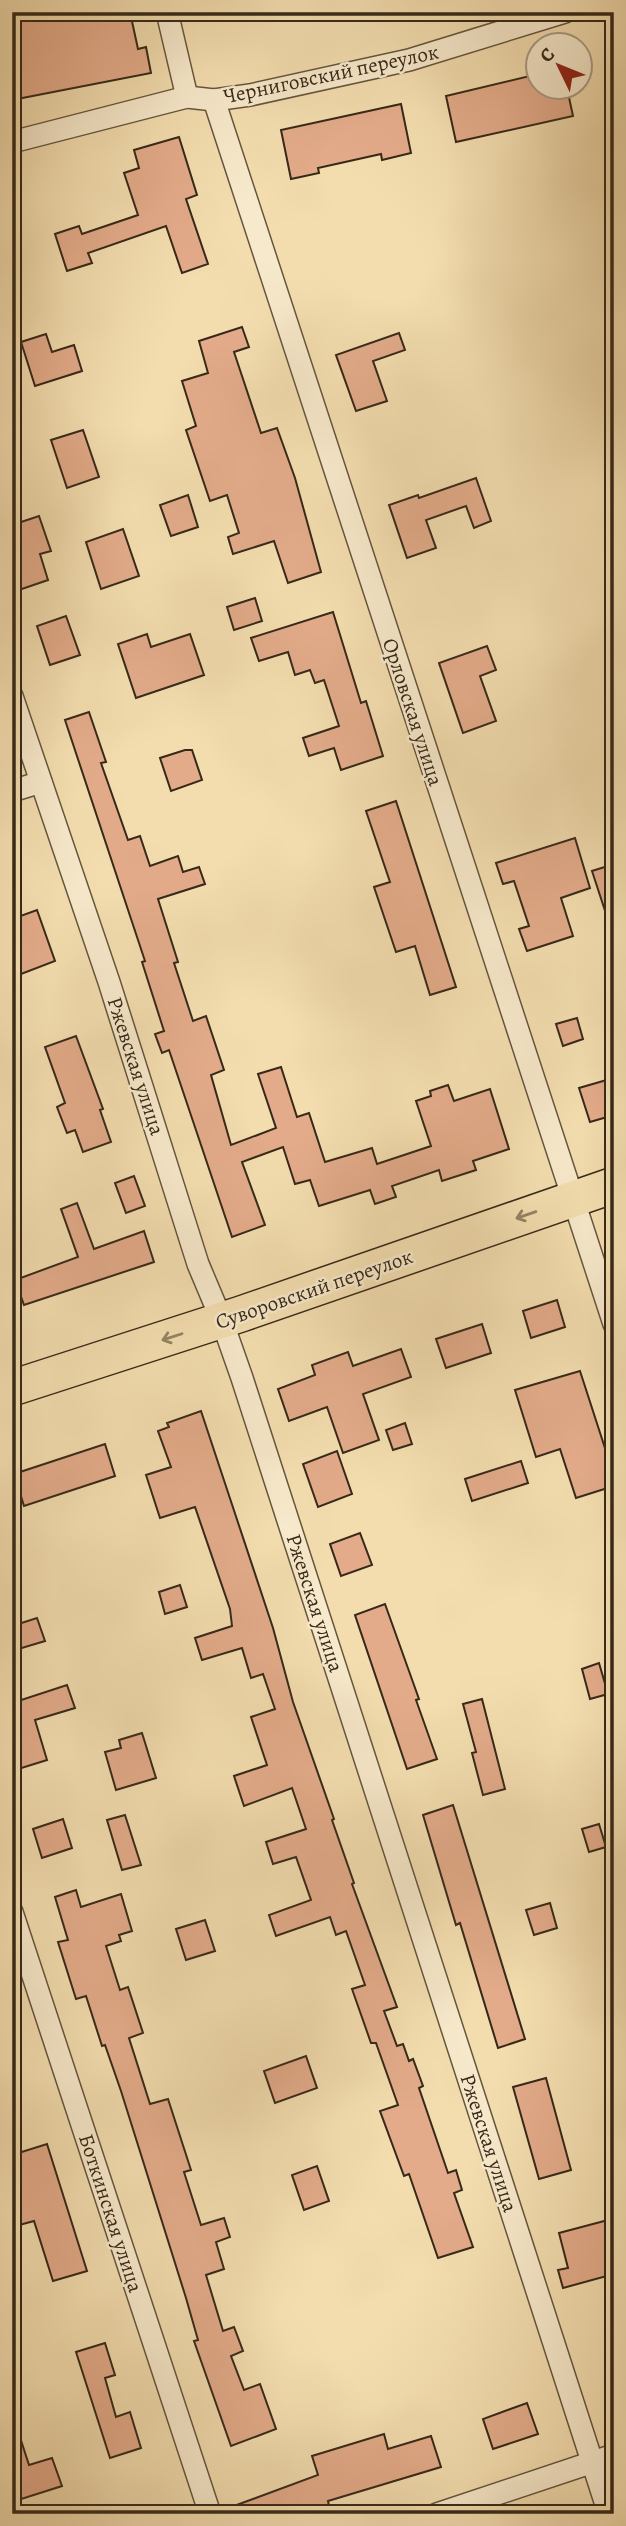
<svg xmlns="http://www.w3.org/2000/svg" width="626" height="2526" font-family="Alegreya,serif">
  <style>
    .building { fill: #e3ab8a; stroke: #362919; stroke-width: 2 }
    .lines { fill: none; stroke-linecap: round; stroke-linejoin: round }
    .minor-casing { stroke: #65563e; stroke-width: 24 }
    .primary-casing { stroke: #362919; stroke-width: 38 }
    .minor { stroke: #f7e9cb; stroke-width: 21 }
    .primary { stroke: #f3ddaf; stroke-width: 35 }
    .oneway { stroke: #948364 }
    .labels { text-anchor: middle; stroke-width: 5; stroke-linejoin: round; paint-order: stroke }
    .street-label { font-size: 21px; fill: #362919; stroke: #f7e9cb }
  </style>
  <rect width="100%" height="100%" fill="#f3ddaf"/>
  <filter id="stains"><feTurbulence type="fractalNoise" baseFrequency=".00286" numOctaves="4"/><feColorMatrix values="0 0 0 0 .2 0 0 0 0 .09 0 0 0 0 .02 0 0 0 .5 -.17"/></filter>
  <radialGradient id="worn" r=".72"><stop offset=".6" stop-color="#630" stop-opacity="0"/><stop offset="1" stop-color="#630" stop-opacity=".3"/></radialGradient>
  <!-- building -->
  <g class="building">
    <path d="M 12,12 L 130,12 L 138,49 L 146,47 L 151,73 L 12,100 Z"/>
    <path d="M 538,74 L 538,88 L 567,88 L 573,116 L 456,142 L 446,96 Z"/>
    <path d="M 401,104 L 411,153 L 382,160 L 381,154 L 318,168 L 319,173 L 291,179 L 281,130 Z"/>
    <path d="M 179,137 L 197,195 L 186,199 L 208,264 L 182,273 L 166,226 L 88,253 L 92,263 L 67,271 L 55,234 L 79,226 L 82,234 L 138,215 L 124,173 L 139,168 L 134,150 Z"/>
    <path d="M 242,327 L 249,347 L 234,352 L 261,433 L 277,428 L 295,478 L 321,572 L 288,583 L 274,541 L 233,554 L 228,537 L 239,533 L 227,495 L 210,501 L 186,430 L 196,426 L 182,381 L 208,373 L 199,341 Z"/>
    <path d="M 399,333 L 405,350 L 373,361 L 387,401 L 356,411 L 336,355 Z"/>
    <path d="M 46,334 L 52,352 L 74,345 L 82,371 L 35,386 L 21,342 Z"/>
    <path d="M 83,430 L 99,477 L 67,488 L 51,440 Z"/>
    <path d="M 476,478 L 491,521 L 474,528 L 466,506 L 426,520 L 436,548 L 407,558 L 389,505 L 418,495 L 419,498 Z"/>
    <path d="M 188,495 L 198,527 L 171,536 L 160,505 Z"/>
    <path d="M 39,516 L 51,551 L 40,554 L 48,580 L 16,591 L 12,581 L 12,525 Z"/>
    <path d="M 123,529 L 139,576 L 101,589 L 86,542 Z"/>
    <path d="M 255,598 L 262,621 L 234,630 L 227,607 Z"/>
    <path d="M 333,612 L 361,703 L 366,701 L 383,756 L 341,770 L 334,748 L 309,756 L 303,738 L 339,726 L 324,680 L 315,683 L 310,670 L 295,675 L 288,652 L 259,661 L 251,638 Z"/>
    <path d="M 66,616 L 80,655 L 50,665 L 37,626 Z"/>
    <path d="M 147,634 L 151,647 L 190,634 L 204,675 L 136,698 L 118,644 Z"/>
    <path d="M 487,646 L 496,670 L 480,676 L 496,721 L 463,733 L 439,663 Z"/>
    <path d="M 89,712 L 106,762 L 101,763 L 128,840 L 140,836 L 150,866 L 178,856 L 183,872 L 199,867 L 205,884 L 158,899 L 178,962 L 174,963 L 193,1021 L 206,1016 L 224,1070 L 211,1075 L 231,1145 L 276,1128 L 258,1074 L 281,1067 L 297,1117 L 309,1113 L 325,1162 L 372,1148 L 377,1164 L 431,1146 L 416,1101 L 431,1096 L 430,1091 L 448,1085 L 454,1101 L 490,1089 L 509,1149 L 473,1161 L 476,1170 L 442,1181 L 439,1170 L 392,1186 L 396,1197 L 375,1204 L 370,1190 L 319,1206 L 310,1180 L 295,1184 L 283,1147 L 242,1162 L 265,1225 L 232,1237 L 169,1050 L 162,1053 L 155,1034 L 164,1031 L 142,962 L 145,961 L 65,720 Z"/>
    <path d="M 185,750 L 192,750 L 202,780 L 171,791 L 160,758 Z"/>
    <path d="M 396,801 L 456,987 L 430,995 L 415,946 L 396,952 L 374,887 L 390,882 L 366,811 Z"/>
    <path d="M 575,838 L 590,888 L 561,898 L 573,936 L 527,951 L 519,929 L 529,926 L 514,881 L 503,884 L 496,863 Z"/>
    <path d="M 614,864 L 614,926 L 610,926 L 592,871 Z"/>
    <path d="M 37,910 L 55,961 L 16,976 L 12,966 L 12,941 L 19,938 L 12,919 Z"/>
    <path d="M 577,1018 L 583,1039 L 563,1046 L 556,1024 Z"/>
    <path d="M 76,1036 L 103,1109 L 100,1110 L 111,1142 L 83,1152 L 75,1130 L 67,1133 L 57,1107 L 65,1103 L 45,1047 Z"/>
    <path d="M 610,1079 L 614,1091 L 614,1115 L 590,1122 L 579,1088 Z"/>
    <path d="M 134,1176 L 145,1206 L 126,1213 L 115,1183 Z"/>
    <path d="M 77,1203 L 94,1249 L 144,1231 L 154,1262 L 24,1305 L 15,1280 L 78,1257 L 61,1209 Z"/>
    <path d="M 557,1300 L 565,1327 L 531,1338 L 523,1311 Z"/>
    <path d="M 482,1324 L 491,1353 L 446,1368 L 436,1339 Z"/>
    <path d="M 401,1349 L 411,1377 L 363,1394 L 379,1440 L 343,1453 L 327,1407 L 289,1421 L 278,1389 L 315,1375 L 312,1365 L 348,1352 L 353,1366 Z"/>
    <path d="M 580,1371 L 614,1476 L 614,1486 L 576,1498 L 560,1449 L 536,1457 L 515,1390 Z"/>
    <path d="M 201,1411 L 273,1628 L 293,1702 L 334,1819 L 332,1820 L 354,1883 L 352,1884 L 397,2007 L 384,2011 L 397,2046 L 403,2044 L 409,2061 L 413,2059 L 423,2086 L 419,2088 L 448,2173 L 456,2170 L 462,2190 L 454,2193 L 473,2247 L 438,2258 L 409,2174 L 404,2176 L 380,2111 L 398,2105 L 376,2043 L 371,2043 L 352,1989 L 365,1985 L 346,1931 L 336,1935 L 330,1917 L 276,1936 L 269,1915 L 311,1900 L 296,1857 L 273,1864 L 266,1842 L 306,1829 L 292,1788 L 244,1806 L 234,1776 L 267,1765 L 251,1717 L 275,1709 L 263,1674 L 251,1678 L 242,1648 L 202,1660 L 195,1638 L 232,1626 L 230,1609 L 195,1507 L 160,1518 L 146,1475 L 171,1467 L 158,1431 L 169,1427 L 167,1423 Z"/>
    <path d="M 405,1423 L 412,1444 L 393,1450 L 386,1430 Z"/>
    <path d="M 105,1444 L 115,1476 L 24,1506 L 14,1474 Z"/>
    <path d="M 337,1451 L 352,1494 L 318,1507 L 303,1464 Z"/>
    <path d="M 521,1461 L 528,1483 L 472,1501 L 465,1479 Z"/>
    <path d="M 360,1533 L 372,1565 L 341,1576 L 330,1544 Z"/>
    <path d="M 180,1585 L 187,1607 L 165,1614 L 159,1592 Z"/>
    <path d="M 385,1604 L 419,1699 L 416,1700 L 437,1759 L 407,1769 L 355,1615 Z"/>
    <path d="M 37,1618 L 45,1641 L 12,1651 L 12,1626 Z"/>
    <path d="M 599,1663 L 608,1694 L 590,1699 L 582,1669 Z"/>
    <path d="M 67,1685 L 75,1708 L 35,1720 L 47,1760 L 12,1771 L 12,1703 Z"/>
    <path d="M 482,1699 L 505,1789 L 483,1795 L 472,1753 L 476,1752 L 463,1704 Z"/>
    <path d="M 142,1733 L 156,1778 L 116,1790 L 105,1752 L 121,1748 L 119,1740 Z"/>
    <path d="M 453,1805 L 525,2039 L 498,2048 L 460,1923 L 456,1925 L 423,1815 Z"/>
    <path d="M 125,1815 L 141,1865 L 122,1870 L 107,1820 Z"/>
    <path d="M 63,1819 L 72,1848 L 42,1858 L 33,1829 Z"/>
    <path d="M 599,1824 L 606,1847 L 589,1852 L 582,1829 Z"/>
    <path d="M 76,1890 L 81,1907 L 121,1894 L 132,1931 L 119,1935 L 121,1941 L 106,1946 L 120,1990 L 128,1987 L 143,2033 L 129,2038 L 150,2104 L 168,2099 L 191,2170 L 184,2172 L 201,2225 L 224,2218 L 230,2237 L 216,2242 L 224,2269 L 206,2275 L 223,2331 L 234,2327 L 243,2351 L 231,2356 L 244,2390 L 260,2384 L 276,2429 L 231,2446 L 194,2341 L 198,2340 L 186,2298 L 121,2091 L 105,2045 L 102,2046 L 86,1996 L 76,1999 L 58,1942 L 68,1940 L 55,1897 Z"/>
    <path d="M 550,1903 L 557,1928 L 534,1935 L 526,1910 Z"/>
    <path d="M 205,1920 L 215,1951 L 186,1960 L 176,1929 Z"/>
    <path d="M 306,2056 L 317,2088 L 275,2103 L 264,2071 Z"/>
    <path d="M 546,2078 L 571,2170 L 539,2179 L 513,2087 Z"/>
    <path d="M 47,2144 L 87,2271 L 53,2281 L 34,2221 L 12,2227 L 12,2155 Z"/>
    <path d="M 317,2166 L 329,2201 L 304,2210 L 292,2175 Z"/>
    <path d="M 608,2220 L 614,2241 L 614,2274 L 563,2288 L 558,2270 L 568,2268 L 559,2233 Z"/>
    <path d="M 105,2343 L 115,2375 L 105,2378 L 116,2417 L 130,2412 L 141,2448 L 110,2458 L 76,2352 Z"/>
    <path d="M 527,2403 L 538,2434 L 493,2449 L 483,2419 Z"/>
    <path d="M 16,2425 L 29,2465 L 52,2458 L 62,2486 L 12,2502 L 12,2426 Z"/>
    <path d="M 384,2434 L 388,2449 L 431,2436 L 441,2467 L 328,2501 L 329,2506 L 307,2514 L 223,2514 L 223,2510 L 318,2475 L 312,2456 Z"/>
  </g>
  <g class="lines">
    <!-- minor casing -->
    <g class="minor-casing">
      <g id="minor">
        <path d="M 167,12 L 187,97"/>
        <path d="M 214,100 L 614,1324"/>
        <path d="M 12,142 L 187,97 L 214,100 L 250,95 L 409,60 L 565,12"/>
        <path d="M 12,696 L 109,982 L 198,1264 L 222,1321 L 242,1378 L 609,2514"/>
        <path d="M 12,791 L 41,782"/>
        <path d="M 12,1912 L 210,2514"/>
        <path d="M 437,2514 L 614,2455"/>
      </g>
    </g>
    <!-- primary casing -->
    <g class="primary-casing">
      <path id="primary" d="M 12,1388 L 241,1314 L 614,1185"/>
    </g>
    <!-- minor -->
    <use href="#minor" class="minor"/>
    <!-- primary -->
    <use href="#primary" class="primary"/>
  </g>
  <!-- one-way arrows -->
  <defs><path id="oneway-shaft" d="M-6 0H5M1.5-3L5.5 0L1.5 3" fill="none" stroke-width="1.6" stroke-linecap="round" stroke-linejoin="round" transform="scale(1.75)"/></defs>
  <g class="oneway">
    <use href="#oneway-shaft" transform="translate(526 1215) rotate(161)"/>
    <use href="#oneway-shaft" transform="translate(172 1337) rotate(162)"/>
  </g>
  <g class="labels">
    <!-- street labels -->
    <g class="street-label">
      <text transform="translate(331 74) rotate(-12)" y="7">Черниговский переулок</text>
      <text transform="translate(413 712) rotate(72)" y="7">Орловская улица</text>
      <text transform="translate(136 1066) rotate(72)" y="7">Ржевская улица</text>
      <text transform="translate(314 1289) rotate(-19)" y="7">Суворовский переулок</text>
      <text transform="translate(315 1603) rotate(72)" y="7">Ржевская улица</text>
      <text transform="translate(489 2143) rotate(72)" y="7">Ржевская улица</text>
      <text transform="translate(111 2213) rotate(72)" y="7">Боткинская улица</text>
    </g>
  </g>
  <!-- margin -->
  <rect width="626" height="2526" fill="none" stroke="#f3ddaf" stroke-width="42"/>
  <rect x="14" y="14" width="598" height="2498" fill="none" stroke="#362919" stroke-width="3.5"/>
  <rect x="21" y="21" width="584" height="2484" fill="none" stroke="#362919" stroke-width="2"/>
  <!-- north arrow -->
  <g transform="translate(559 66) rotate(313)"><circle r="33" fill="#f7e9cb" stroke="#aa9c84" stroke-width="2"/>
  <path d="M0-5L12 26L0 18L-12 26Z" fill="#8f2418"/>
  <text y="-10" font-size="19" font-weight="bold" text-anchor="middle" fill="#362919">С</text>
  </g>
  <rect width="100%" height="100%" filter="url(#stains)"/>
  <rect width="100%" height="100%" fill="url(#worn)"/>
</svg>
